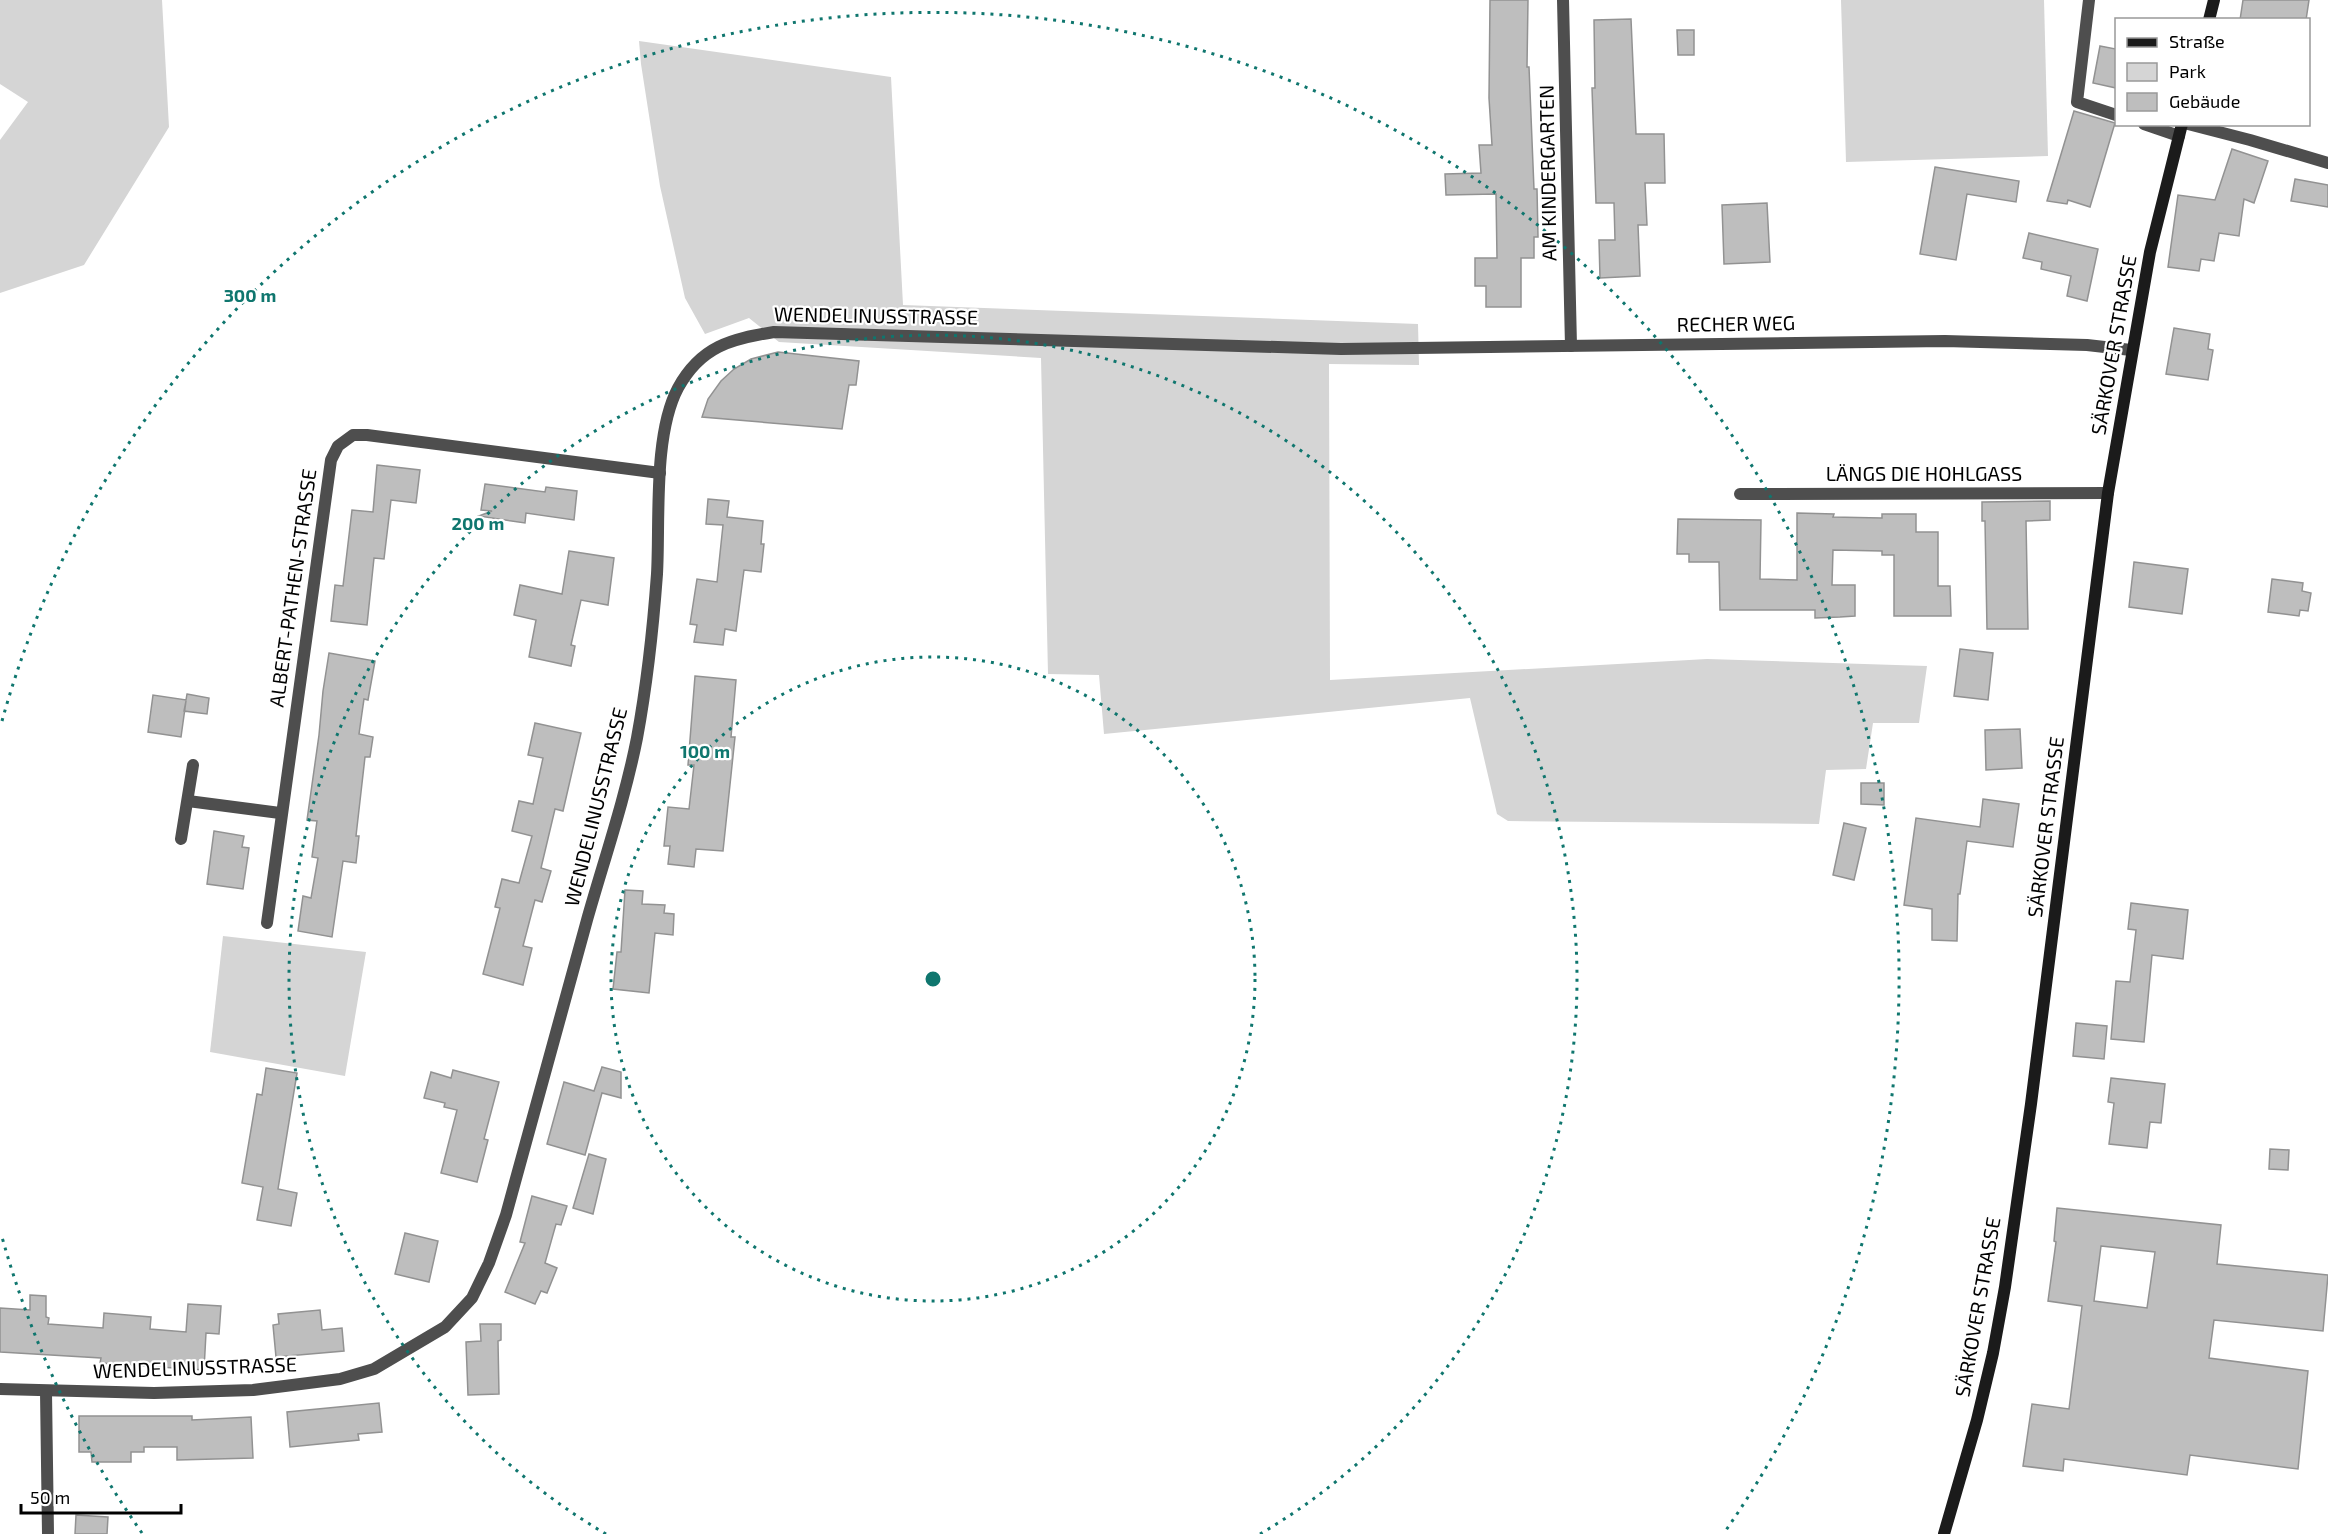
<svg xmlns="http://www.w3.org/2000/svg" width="2328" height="1534" font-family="'Exo 2',sans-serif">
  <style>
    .green { fill: #d5d5d5 }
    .building { fill: #bebebe; stroke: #929292; stroke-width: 1.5; fill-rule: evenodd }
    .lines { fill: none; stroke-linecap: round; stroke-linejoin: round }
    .lane { stroke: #4e4e4e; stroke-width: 12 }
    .street { stroke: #4e4e4e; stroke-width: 12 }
    .secondary { stroke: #1b1b1b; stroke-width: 12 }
    .ring { fill: none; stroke: #0f766e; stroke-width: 3; stroke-dasharray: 3 6 }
    .labels { text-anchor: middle; stroke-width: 4.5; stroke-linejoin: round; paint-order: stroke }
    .street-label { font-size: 20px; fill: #000; stroke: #fff }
    .centre { fill: #0f766e; stroke: #fff; stroke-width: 3 }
    .ring-label { font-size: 18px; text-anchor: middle; font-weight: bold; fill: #0f766e; stroke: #fff; stroke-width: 4.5; stroke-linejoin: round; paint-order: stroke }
  </style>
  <rect width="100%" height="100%" fill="#fff"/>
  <!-- green -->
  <g class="green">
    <path d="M 0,0 L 162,0 L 169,127 L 84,265 L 0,293 L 0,140 L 28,102 L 0,84 Z"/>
    <path d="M 1841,0 L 2044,0 L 2048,156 L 1846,162 Z"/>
    <path d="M 639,41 L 891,77 L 903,305 L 1418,324 L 1419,365 L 1329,364 L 1330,680 L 1707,659 L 1927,666 L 1919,723 L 1873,723 L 1866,769 L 1826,770 L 1819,824 L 1508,821 L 1497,814 L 1470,698 L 1104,734 L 1099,675 L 1048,674 L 1041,358 L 779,342 L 749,318 L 705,334 L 685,298 L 660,186 L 641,64 Z"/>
    <path d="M 223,936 L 366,952 L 345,1076 L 210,1052 Z"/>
  </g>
  <!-- building -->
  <g class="building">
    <path d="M 1490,0 L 1528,0 L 1527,67 L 1529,67 L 1534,189 L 1537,189 L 1538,237 L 1534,237 L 1534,258 L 1521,258 L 1521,307 L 1486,307 L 1486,286 L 1475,286 L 1475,258 L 1497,258 L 1496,194 L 1446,195 L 1445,174 L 1481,173 L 1479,145 L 1492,145 L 1489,98 Z"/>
    <path d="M 2243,0 L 2309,0 L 2306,20 L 2240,20 Z"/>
    <path d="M 1631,19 L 1636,134 L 1664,134 L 1665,183 L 1645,183 L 1647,225 L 1638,225 L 1640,276 L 1600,278 L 1599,240 L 1615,240 L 1614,203 L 1596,203 L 1592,88 L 1595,88 L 1594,20 Z"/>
    <path d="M 1677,30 L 1694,30 L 1694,55 L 1678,55 Z"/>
    <path d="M 2100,46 L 2116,49 L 2116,88 L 2093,83 Z"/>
    <path d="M 2074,111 L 2115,123 L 2090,207 L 2068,200 L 2067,204 L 2047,201 Z"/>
    <path d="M 2232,149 L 2268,161 L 2254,203 L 2244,199 L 2239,236 L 2219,233 L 2214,261 L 2201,259 L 2199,271 L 2168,267 L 2178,195 L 2215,200 Z"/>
    <path d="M 1935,167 L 2019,181 L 2016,202 L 1967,194 L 1956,260 L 1920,254 Z"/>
    <path d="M 2295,179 L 2328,185 L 2328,207 L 2291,201 Z"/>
    <path d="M 1767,203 L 1770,262 L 1724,264 L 1722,205 Z"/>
    <path d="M 2029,233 L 2098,249 L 2087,301 L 2067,296 L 2071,276 L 2041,269 L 2042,262 L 2023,258 Z"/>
    <path d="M 2174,328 L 2210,334 L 2208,349 L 2213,350 L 2208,380 L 2166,374 Z"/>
    <path d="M 778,352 L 859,361 L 856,385 L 849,385 L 842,429 L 702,417 L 708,399 L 721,381 L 734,369 L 751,359 Z"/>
    <path d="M 377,465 L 420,470 L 416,503 L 391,500 L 384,559 L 374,558 L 367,625 L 331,621 L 335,585 L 343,586 L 352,510 L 373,512 Z"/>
    <path d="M 485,484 L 545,492 L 546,487 L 577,491 L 574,520 L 526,513 L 525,523 L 479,516 L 492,511 L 481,510 Z"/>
    <path d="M 708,499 L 729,501 L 727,517 L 763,521 L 761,544 L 764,544 L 761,572 L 744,570 L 736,631 L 725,629 L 723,645 L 694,642 L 697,625 L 690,624 L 697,579 L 717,582 L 723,525 L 706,524 Z"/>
    <path d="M 2050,501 L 2050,520 L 2026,521 L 2028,629 L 1987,629 L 1985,521 L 1982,521 L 1982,502 Z"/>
    <path d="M 1797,513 L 1834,514 L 1833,517 L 1882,518 L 1882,514 L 1916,514 L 1916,532 L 1938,532 L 1938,586 L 1950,586 L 1951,616 L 1894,616 L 1894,555 L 1882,555 L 1882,551 L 1833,550 L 1832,585 L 1855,585 L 1855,616 L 1840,617 L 1815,618 L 1815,610 L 1720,610 L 1719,562 L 1689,562 L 1689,554 L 1677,554 L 1678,519 L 1761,520 L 1760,579 L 1797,580 Z"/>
    <path d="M 569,551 L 614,558 L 608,605 L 581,600 L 571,645 L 575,646 L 571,666 L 529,657 L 536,620 L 514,615 L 520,585 L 562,594 Z"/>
    <path d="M 2134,562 L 2188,569 L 2182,614 L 2129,607 Z"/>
    <path d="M 2272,579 L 2303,583 L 2302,591 L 2311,593 L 2308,611 L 2300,610 L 2299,616 L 2268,612 Z"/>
    <path d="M 1960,649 L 1993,653 L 1988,700 L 1954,696 Z"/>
    <path d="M 329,653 L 375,661 L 368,700 L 364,699 L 359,734 L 373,737 L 370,757 L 365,757 L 356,836 L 359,836 L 356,863 L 343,861 L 332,937 L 298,931 L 303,896 L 311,898 L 318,858 L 312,857 L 317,821 L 307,820 L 319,735 L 323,691 Z"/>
    <path d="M 695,676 L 736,680 L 731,737 L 735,737 L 723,851 L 696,849 L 694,867 L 668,864 L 670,846 L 664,846 L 668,807 L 689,809 L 694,765 L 688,765 Z"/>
    <path d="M 187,694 L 209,698 L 207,714 L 184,711 L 186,701 L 181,737 L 148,732 L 153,695 L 186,700 Z"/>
    <path d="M 535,723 L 581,733 L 563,811 L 555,809 L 541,868 L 551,871 L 542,902 L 535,900 L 523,946 L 532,948 L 523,985 L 483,974 L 500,908 L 495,907 L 502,879 L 519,883 L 532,836 L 512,831 L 519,801 L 533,804 L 543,758 L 528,755 Z"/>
    <path d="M 2020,729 L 2022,768 L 1986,770 L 1985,730 Z"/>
    <path d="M 1861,783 L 1884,783 L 1884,805 L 1861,804 Z"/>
    <path d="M 1983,799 L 2019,804 L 2013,847 L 1967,841 L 1960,894 L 1958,894 L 1957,941 L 1932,940 L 1932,909 L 1904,905 L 1916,818 L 1980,827 Z"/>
    <path d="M 1844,823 L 1866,828 L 1854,880 L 1833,875 Z"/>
    <path d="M 214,831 L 244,836 L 242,847 L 249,848 L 243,889 L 207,884 Z"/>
    <path d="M 625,890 L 643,891 L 642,904 L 665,905 L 664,913 L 674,914 L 673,935 L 655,933 L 649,993 L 613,989 L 617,952 L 621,952 Z"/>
    <path d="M 2131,903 L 2188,910 L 2183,959 L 2152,955 L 2144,1042 L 2111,1039 L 2116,981 L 2130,982 L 2136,930 L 2128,929 Z"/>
    <path d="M 2076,1023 L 2107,1026 L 2104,1059 L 2073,1056 Z"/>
    <path d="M 602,1067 L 621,1072 L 621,1098 L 602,1093 L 585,1155 L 547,1144 L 564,1082 L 594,1091 Z"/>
    <path d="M 266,1068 L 297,1073 L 278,1189 L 297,1193 L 291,1226 L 257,1220 L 263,1187 L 242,1183 L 257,1094 L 262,1095 Z"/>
    <path d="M 453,1070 L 499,1082 L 484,1139 L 488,1140 L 477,1182 L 441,1173 L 457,1110 L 444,1107 L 445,1103 L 424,1098 L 431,1072 L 451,1078 Z"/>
    <path d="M 2111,1078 L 2165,1084 L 2161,1123 L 2150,1122 L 2147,1148 L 2109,1144 L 2114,1103 L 2108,1102 Z"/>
    <path d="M 2270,1149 L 2289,1150 L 2288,1170 L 2269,1169 Z"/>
    <path d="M 589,1154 L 606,1159 L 593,1214 L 573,1208 Z"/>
    <path d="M 532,1196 L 567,1206 L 561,1225 L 556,1224 L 545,1263 L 557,1268 L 547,1293 L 541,1291 L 535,1304 L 505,1292 L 525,1243 L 520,1242 Z"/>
    <path d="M 2057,1208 L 2221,1225 L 2217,1264 L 2328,1275 L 2323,1331 L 2214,1320 L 2209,1358 L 2308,1371 L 2298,1469 L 2190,1455 L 2187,1475 L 2064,1459 L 2063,1471 L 2023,1466 L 2032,1404 L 2069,1409 L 2082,1306 L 2048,1301 L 2056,1242 L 2054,1241 ZM 2101,1246 L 2155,1252 L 2147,1308 L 2094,1301 Z"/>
    <path d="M 405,1233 L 438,1241 L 429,1282 L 395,1274 Z"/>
    <path d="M 30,1295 L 46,1296 L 46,1317 L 49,1318 L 48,1324 L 103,1328 L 104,1313 L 151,1317 L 150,1329 L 186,1332 L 188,1304 L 221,1306 L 219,1334 L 206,1333 L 204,1370 L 100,1363 L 101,1358 L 0,1352 L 0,1308 L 30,1310 Z"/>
    <path d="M 320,1310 L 322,1330 L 342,1328 L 344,1351 L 276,1357 L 273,1325 L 279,1324 L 278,1314 Z"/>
    <path d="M 480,1324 L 501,1324 L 501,1340 L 498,1341 L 499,1394 L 468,1395 L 466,1342 L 481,1341 Z"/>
    <path d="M 379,1403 L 382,1432 L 358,1434 L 359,1440 L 290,1447 L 287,1412 Z"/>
    <path d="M 79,1416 L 192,1416 L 192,1420 L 251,1417 L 253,1458 L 177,1460 L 177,1447 L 144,1447 L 144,1452 L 131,1452 L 131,1462 L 92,1462 L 91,1452 L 79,1452 Z"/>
    <path d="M 76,1515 L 108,1517 L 107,1534 L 75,1534 Z"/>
  </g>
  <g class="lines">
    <!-- lane -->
    <g class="lane">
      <path d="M 2089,0 L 2077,102 L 2116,115"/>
      <path d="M 2144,124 L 2179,136"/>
      <path d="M 181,839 L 193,765"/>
    </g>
    <!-- street -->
    <g class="street">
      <path d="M 1563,0 L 1571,346"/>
      <path d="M 2188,124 L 2250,140 L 2328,163"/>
      <path d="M 1740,494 L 2108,493"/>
      <path d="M 188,801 L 280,813"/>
      <path d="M 267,923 L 331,460 L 338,446 L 353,435 L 367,435 L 660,473"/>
      <path d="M 0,1389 L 154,1393 L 253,1390 L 340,1379 L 374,1369 L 445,1327 L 472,1298 L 489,1263 L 506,1215 C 533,1117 560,1018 587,920 C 604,860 625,799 637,738 C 647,684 653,629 657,574 C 660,521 653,435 678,388 C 701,346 731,339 774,332 L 1341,349 L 1945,341 L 2087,345 L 2131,350"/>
      <path d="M 46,1392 L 48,1534"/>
    </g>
    <!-- secondary -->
    <g class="secondary">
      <path d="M 2209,20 L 2214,0"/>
      <path d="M 1944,1534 L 1977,1420 L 1993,1353 L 2005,1287 L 2031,1104 L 2108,493 L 2150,252 L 2182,124"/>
    </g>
  </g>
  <!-- distance rings -->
  <g class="ring">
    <circle cx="933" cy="979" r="322"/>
    <path d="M606 1534A644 644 0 1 1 1260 1534"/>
    <path d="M142 1533A966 966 0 0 1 2 1237M2 721A966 966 0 1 1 1724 1533"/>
  </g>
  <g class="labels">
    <!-- street labels -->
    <g class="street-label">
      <text transform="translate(1548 173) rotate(-91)" y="7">AM KINDERGARTEN</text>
      <text transform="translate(876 316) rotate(1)" y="7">WENDELINUSSTRASSE</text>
      <text transform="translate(1736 324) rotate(-1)" y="7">RECHER WEG</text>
      <text transform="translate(2114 345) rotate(-80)" y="7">SÄRKOVER STRASSE</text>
      <text x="1924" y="481">LÄNGS DIE HOHLGASS</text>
      <text transform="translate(293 588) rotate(-82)" y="7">ALBERT-PATHEN-STRASSE</text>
      <text transform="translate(596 807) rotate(-76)" y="7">WENDELINUSSTRASSE</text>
      <text transform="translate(2046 827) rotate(-83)" y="7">SÄRKOVER STRASSE</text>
      <text transform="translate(1978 1307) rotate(-80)" y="7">SÄRKOVER STRASSE</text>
      <text transform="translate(195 1368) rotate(-2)" y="7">WENDELINUSSTRASSE</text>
    </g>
  </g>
  <circle cx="933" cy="979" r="9" class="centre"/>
  <g class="ring-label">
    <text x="250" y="302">300 m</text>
    <text x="478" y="530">200 m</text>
    <text x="705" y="758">100 m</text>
  </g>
  <!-- legend -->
  <rect x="2115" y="18" width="195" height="108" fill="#ffffff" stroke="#999999" stroke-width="1.5"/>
  <rect x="2127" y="38" width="30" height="9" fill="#1b1b1b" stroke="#999999" stroke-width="1.5"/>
  <text x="2169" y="48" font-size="18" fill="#000000">Straße</text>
  <rect x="2127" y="63" width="30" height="18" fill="#d5d5d5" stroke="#999999" stroke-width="1.5"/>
  <text x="2169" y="78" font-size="18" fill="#000000">Park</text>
  <rect x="2127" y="93" width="30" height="18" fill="#bebebe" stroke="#999999" stroke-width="1.5"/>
  <text x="2169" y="108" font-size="18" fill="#000000">Gebäude</text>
  <!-- scale -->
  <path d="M21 1504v9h160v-9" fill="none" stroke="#000000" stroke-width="3"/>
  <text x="30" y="1504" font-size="18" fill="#000000" stroke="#ffffff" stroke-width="4.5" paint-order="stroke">50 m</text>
</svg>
